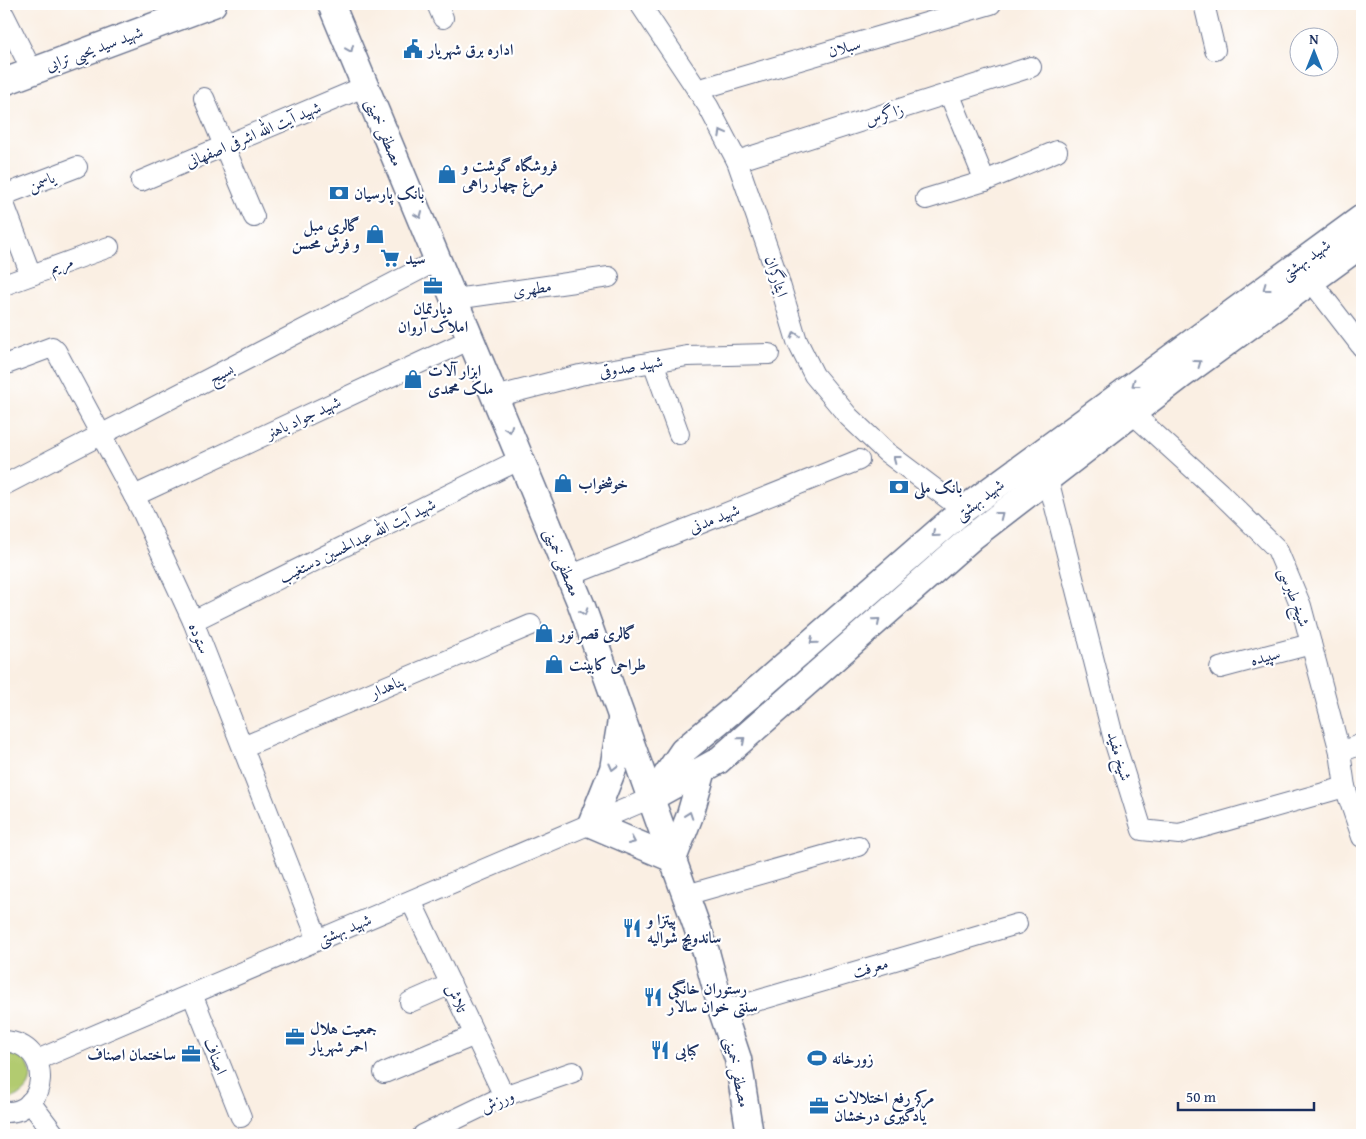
<svg xmlns="http://www.w3.org/2000/svg" width="1366" height="1139" font-family="'Gentium Book Plus',Amiri,serif">
  <style>
    .green { fill: #b2cb70; stroke: #667d67 }
    .lines { fill: none; stroke-linecap: round; stroke-linejoin: round }
    .minor-casing { stroke: #69728d; stroke-width: 22 }
    .major-casing { stroke: #69728d; stroke-width: 29 }
    .minor { stroke: #fff; stroke-width: 20 }
    .major { stroke: #fff; stroke-width: 26 }
    .oneway { stroke: #8d97ae }
    .labels { text-anchor: middle; stroke-width: 4.5; stroke-linejoin: round; paint-order: stroke }
    .street-label { font-size: 16px; fill: #1b2f5e; stroke: #fff }
    .poi-label { font-size: 16px; font-weight: bold; fill: #1b2f5e; stroke: #fff; text-anchor: start }
  </style>
  <rect width="100%" height="100%" fill="#fff"/>
  <filter id="ink" filterUnits="userSpaceOnUse"><feTurbulence type="fractalNoise" baseFrequency=".02" numOctaves="2"/><feDisplacementMap in="SourceGraphic" scale="10" xChannelSelector="R" yChannelSelector="G"/><feConvolveMatrix kernelMatrix="1 2 1 2 8 2 1 2 1" color-interpolation-filters="sRGB"/></filter>
  <filter id="wash" filterUnits="userSpaceOnUse"><feTurbulence type="fractalNoise" baseFrequency=".0096" numOctaves="4" result="noise"/><feDisplacementMap in="SourceGraphic" scale="20" xChannelSelector="R" yChannelSelector="G"/><feGaussianBlur stdDeviation="1.12" result="paint"/><feColorMatrix in="noise" values="0 0 0 0 0 0 0 0 0 0 0 0 0 0 0 0 0 1.4 0 .05"/><feComposite in="paint" operator="in"/></filter>
  <g filter="url(#wash)">
    <rect width="100%" height="100%" fill="#faefe3"/>
    <!-- green -->
    <path class="green" d="M 4,1050 C 8,1051 15,1052 20,1054 C 21,1055 24,1059 25,1060 C 39,1079 26,1097 5,1100 Z"/>
  </g>
  <g filter="url(#ink)">
    <g class="lines">
      <!-- minor casing -->
      <g class="minor-casing">
        <g id="minor">
          <path d="M 437,4 L 443,18"/>
          <path d="M 640,4 L 708,106 L 737,161 L 778,278 L 797,341 L 814,375 L 849,417 L 886,452 L 963,510"/>
          <path d="M 1204,4 L 1215,50"/>
          <path d="M 4,15 L 32,71"/>
          <path d="M 697,90 L 991,4"/>
          <path d="M 949,93 L 985,181"/>
          <path d="M 204,98 L 254,217"/>
          <path d="M 737,161 L 1031,67"/>
          <path d="M 141,181 L 366,86"/>
          <path d="M 4,195 L 77,167"/>
          <path d="M 926,199 L 985,181 L 1057,151"/>
          <path d="M 4,204 L 31,275"/>
          <path d="M 1311,281 L 1362,347"/>
          <path d="M 4,285 L 109,247"/>
          <path d="M 455,299 L 609,277"/>
          <path d="M 653,362 L 679,434"/>
          <path d="M 4,365 L 52,347 L 56,351 L 142,511 L 193,621 L 318,940"/>
          <path d="M 495,397 L 580,375 L 687,356 L 769,354"/>
          <path d="M 1132,413 L 1220,493 L 1277,549 L 1301,606 L 1340,752 L 1345,787 L 1362,837"/>
          <path d="M 1048,479 L 1114,740 L 1142,830 L 1179,834 L 1345,787"/>
          <path d="M 4,485 L 438,260"/>
          <path d="M 134,496 L 471,339"/>
          <path d="M 569,576 L 859,460"/>
          <path d="M 193,621 L 521,459"/>
          <path d="M 1220,668 L 1311,644"/>
          <path d="M 243,747 L 531,625"/>
          <path d="M 1340,752 L 1362,744"/>
          <path d="M 686,895 L 858,846"/>
          <path d="M 411,901 L 504,1096"/>
          <path d="M 192,994 L 241,1117"/>
          <path d="M 410,1002 L 451,984"/>
          <path d="M 722,1011 L 1017,924"/>
          <path d="M 4,1041 C 55,1044 49,1115 4,1112"/>
          <path d="M 37,1060 L 651,798"/>
          <path d="M 384,1073 L 475,1035"/>
          <path d="M 30,1102 L 55,1135"/>
          <path d="M 423,1135 L 504,1096 L 573,1072"/>
        </g>
      </g>
      <!-- major casing -->
      <g class="major-casing">
        <g id="major">
          <path d="M 331,4 L 581,604 L 706,952 L 722,1011 L 738,1059 L 750,1135"/>
          <path d="M 4,82 L 213,4"/>
          <path d="M 621,720 L 613,769 L 591,824 L 673,859 L 690,815 L 703,770"/>
          <path d="M 654,796 L 718,761 L 972,537 L 1182,375 L 1362,244"/>
          <path d="M 651,798 L 683,751 L 759,688 L 963,510 L 1362,218"/>
        </g>
      </g>
      <!-- minor -->
      <use href="#minor" class="minor"/>
      <!-- major -->
      <use href="#major" class="major"/>
    </g>
    <!-- one-way arrows -->
    <defs><path id="oneway-chevron" d="M-2-3.5L2.5 0L-2 3.5" fill="none" stroke-width="1.6" stroke-linecap="round" stroke-linejoin="round" transform="scale(1.25)"/></defs>
    <g class="oneway">
      <use href="#oneway-chevron" transform="translate(350 49) rotate(67)"/>
      <use href="#oneway-chevron" transform="translate(722 133) rotate(-118)"/>
      <use href="#oneway-chevron" transform="translate(419 215) rotate(67)"/>
      <use href="#oneway-chevron" transform="translate(1266 288) rotate(144)"/>
      <use href="#oneway-chevron" transform="translate(795 335) rotate(-107)"/>
      <use href="#oneway-chevron" transform="translate(1198 363) rotate(-36)"/>
      <use href="#oneway-chevron" transform="translate(1135 384) rotate(144)"/>
      <use href="#oneway-chevron" transform="translate(509 429) rotate(68)"/>
      <use href="#oneway-chevron" transform="translate(896 459) rotate(-143)"/>
      <use href="#oneway-chevron" transform="translate(1000 515) rotate(-38)"/>
      <use href="#oneway-chevron" transform="translate(935 534) rotate(139)"/>
      <use href="#oneway-chevron" transform="translate(584 612) rotate(71)"/>
      <use href="#oneway-chevron" transform="translate(877 621) rotate(-41)"/>
      <use href="#oneway-chevron" transform="translate(813 641) rotate(139)"/>
      <use href="#oneway-chevron" transform="translate(742 740) rotate(-41)"/>
      <use href="#oneway-chevron" transform="translate(613 767) rotate(104)"/>
      <use href="#oneway-chevron" transform="translate(689 815) rotate(-71)"/>
      <use href="#oneway-chevron" transform="translate(632 841) rotate(24)"/>
    </g>
  </g>
  <!-- icons -->
  <defs>
    <g id="civic-bare" transform="scale(1.5)"><path d="M-.6-6.5H3V-4.5H.6V-3L4-1V1h2V6H-6V1h2V-1L-.6-3ZM-1.2 2.5V6h2.4V2.5Z" fill="#1f6fb2" stroke="#fff" stroke-width="2.5" paint-order="stroke"/></g>
    <g id="shop-bare" transform="scale(1.5)"><path d="M-5-2.5h2.3a2.7 3.5 0 0 1 5.4 0H5L5.5 6h-11ZM-1.5-2.5h3a1.5 2.3 0 0 0-3 0Z" fill="#1f6fb2" stroke="#fff" stroke-width="2.5" paint-order="stroke"/></g>
    <g id="bank-bare" transform="scale(1.5)"><path d="M-6-4H6V4H-6ZM0-2.3a2.3 2.3 0 1 0 0 4.6a2.3 2.3 0 1 0 0-4.6Z" fill="#1f6fb2" stroke="#fff" stroke-width="2.5" paint-order="stroke"/></g>
    <g id="supermarket-bare" transform="scale(1.5)"><path d="M-6-5.5h2.5l.6 2H6L4.5 2H-2.5L-4.4-4H-6ZM-1.5 3.2a1.3 1.3 0 1 0 .1 0ZM3 3.2a1.3 1.3 0 1 0 .1 0Z" fill="#1f6fb2" stroke="#fff" stroke-width="2.5" paint-order="stroke"/></g>
    <g id="office-bare" transform="scale(1.5)"><path d="M-6-3h4V-5.5h4V-3h4V5H-6ZM-1-4.5V-3h2v-1.5ZM-6 0V1H6V0Z" fill="#1f6fb2" stroke="#fff" stroke-width="2.5" paint-order="stroke"/></g>
    <g id="restaurant-bare" transform="scale(1.5)"><path d="M-5-6h1v4h1v-4h1v4h1v-4h1v5L-1.5 .5V6h-2V.5L-5-1ZM5-6V6H3V1.5H1.5Q1.5-4 5-6Z" fill="#1f6fb2" stroke="#fff" stroke-width="2.5" paint-order="stroke"/></g>
    <g id="stadium-bare" transform="scale(1.5)"><path d="M0-5a6.5 5 0 1 0 0 10a6.5 5 0 1 0 0-10ZM-3.5-1.8h7v3.6h-7Z" fill="#1f6fb2" stroke="#fff" stroke-width="2.5" paint-order="stroke"/></g>
  </defs>
  <g fill-rule="evenodd">
    <use href="#civic-bare" x="413" y="49"/>
    <use href="#shop-bare" x="447" y="174"/>
    <use href="#bank-bare" x="339" y="193"/>
    <use href="#shop-bare" x="375" y="234"/>
    <use href="#supermarket-bare" x="390" y="258"/>
    <use href="#office-bare" x="433" y="286"/>
    <use href="#shop-bare" x="413" y="379"/>
    <use href="#shop-bare" x="563" y="483"/>
    <use href="#bank-bare" x="899" y="487"/>
    <use href="#shop-bare" x="544" y="633"/>
    <use href="#shop-bare" x="554" y="664"/>
    <use href="#restaurant-bare" x="632" y="928"/>
    <use href="#restaurant-bare" x="653" y="997"/>
    <use href="#office-bare" x="295" y="1037"/>
    <use href="#restaurant-bare" x="660" y="1050"/>
    <use href="#office-bare" x="191" y="1054"/>
    <use href="#stadium-bare" x="817" y="1058"/>
    <use href="#office-bare" x="819" y="1106"/>
  </g>
  <g class="labels">
    <!-- street labels -->
    <g class="street-label">
      <text transform="translate(844 47) rotate(-16)" y="6">سبلان</text>
      <text transform="translate(94 48) rotate(-20)" y="6">شهید سید یحیی ترابی</text>
      <text transform="translate(884 114) rotate(-18)" y="6">زاگرس</text>
      <text transform="translate(385 132) rotate(67)" y="6">مصطفی خمینی</text>
      <text transform="translate(253 134) rotate(-23)" y="6">شهید آیت الله اشرفی اصفهانی</text>
      <text transform="translate(41 181) rotate(-21)" y="6">یاسمن</text>
      <text transform="translate(1305 259) rotate(-36)" y="6">شهید بهشتی</text>
      <text transform="translate(61 264) rotate(-20)" y="6">مریم</text>
      <text transform="translate(777 276) rotate(72)" y="6">ایثارگران</text>
      <text transform="translate(532 288) rotate(-8)" y="6">مطهری</text>
      <text transform="translate(631 366) rotate(-10)" y="6">شهید صدوقی</text>
      <text transform="translate(221 373) rotate(-27)" y="6">بسیج</text>
      <text transform="translate(303 417) rotate(-25)" y="6">شهید جواد باهنر</text>
      <text transform="translate(979 499) rotate(-37)" y="6">شهید بهشتی</text>
      <text transform="translate(714 518) rotate(-22)" y="6">شهید مدنی</text>
      <text transform="translate(357 540) rotate(-26)" y="6">شهید آیت الله عبدالحسین دستغیب</text>
      <text transform="translate(563 562) rotate(68)" y="6">مصطفی خمینی</text>
      <text transform="translate(1295 597) rotate(70)" y="6">شیخ طبرسی</text>
      <text transform="translate(200 638) rotate(68)" y="6">ستوده</text>
      <text transform="translate(1265 656) rotate(-15)" y="6">سپیده</text>
      <text transform="translate(387 686) rotate(-23)" y="6">پناهدار</text>
      <text transform="translate(1120 756) rotate(74)" y="6">شیخ مفید</text>
      <text transform="translate(344 929) rotate(-23)" y="6">شهید بهشتی</text>
      <text transform="translate(870 967) rotate(-16)" y="6">معرفت</text>
      <text transform="translate(457 998) rotate(64)" y="6">تلاش</text>
      <text transform="translate(216 1056) rotate(68)" y="6">اصناف</text>
      <text transform="translate(738 1072) rotate(78)" y="6">مصطفی خمینی</text>
      <text transform="translate(497 1101) rotate(-24)" y="6">ورزش</text>
    </g>
    <!-- poi labels -->
    <g class="poi-label">
      <text x="428" y="55">اداره برق شهریار</text>
      <text x="462" y="171">فروشگاه گوشت و<tspan x="462" dy="18">مرغ چهار راهی</tspan></text>
      <text x="354" y="199">بانک پارسیان</text>
      <text x="360" y="231" text-anchor="end">گالری مبل<tspan x="360" dy="18">و فرش محسن</tspan></text>
      <text x="405" y="264">سید</text>
      <text x="433" y="314" text-anchor="middle">دپارتمان<tspan x="433" dy="18">املاک آروان</tspan></text>
      <text x="428" y="376">ابزار آلات<tspan x="428" dy="18">ملک محمدی</tspan></text>
      <text x="578" y="489">خوشخواب</text>
      <text x="914" y="493">بانک ملی</text>
      <text x="559" y="639">گالری قصر نور</text>
      <text x="569" y="670">طراحی کابینت</text>
      <text x="647" y="925">پیتزا و<tspan x="647" dy="18">ساندویچ شوالیه</tspan></text>
      <text x="668" y="994">رستوران خانگی<tspan x="668" dy="18">سنتی خوان سالار</tspan></text>
      <text x="310" y="1034">جمعیت هلال<tspan x="310" dy="18">احمر شهریار</tspan></text>
      <text x="675" y="1056">کبابی</text>
      <text x="176" y="1060" text-anchor="end">ساختمان اصناف</text>
      <text x="832" y="1064">زورخانه</text>
      <text x="834" y="1103">مرکز رفع اختلالات<tspan x="834" dy="18">یادگیری درخشان</tspan></text>
    </g>
  </g>
  <!-- margin -->
  <rect width="1366" height="1139" fill="none" stroke="#fff" stroke-width="20"/>
  <!-- north arrow -->
  <g transform="translate(1314 52)"><circle r="24" fill="#ffffff" stroke="#a4acbf"/>
  <path d="M0-4L9 19L0 12L-9 19Z" fill="#1f6fb2"/>
  <text y="-8" font-size="14" font-weight="bold" text-anchor="middle" fill="#1b2f5e">N</text>
  </g>
  <!-- scale -->
  <path d="M1178 1102v8h136v-8" fill="none" stroke="#1b2f5e" stroke-width="2.5"/>
  <text x="1186" y="1102" font-size="15" fill="#1b2f5e" stroke="#ffffff" stroke-width="4" paint-order="stroke">50 m</text>
</svg>
